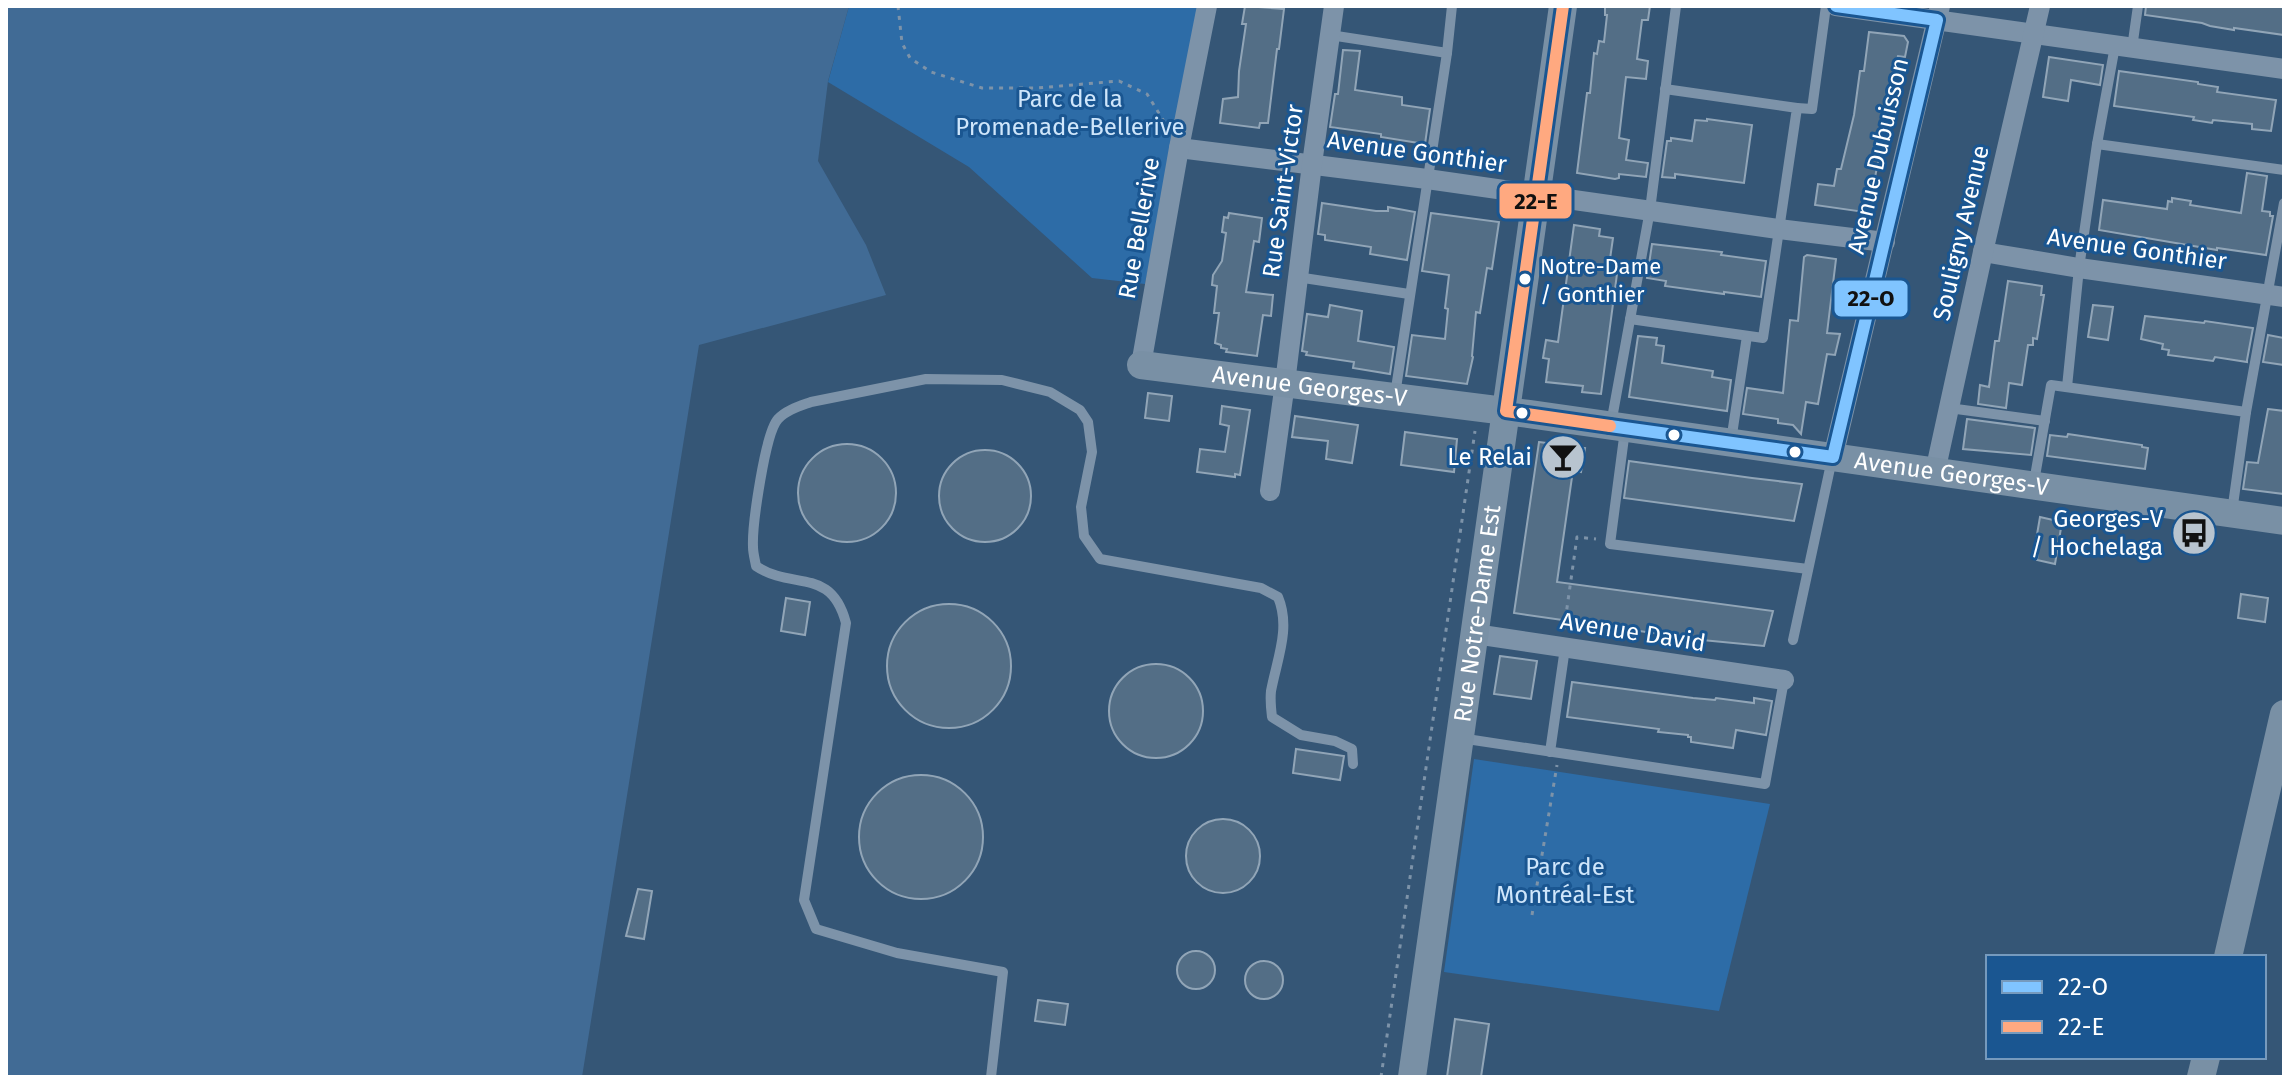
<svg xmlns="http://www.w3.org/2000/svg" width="2290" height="1083" font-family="'Fira Sans',sans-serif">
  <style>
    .green { fill: #2d6ca7 }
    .water { fill: #416b95 }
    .building { fill: #536e86; stroke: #91a5b7; stroke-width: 2 }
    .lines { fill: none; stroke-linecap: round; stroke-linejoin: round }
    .path { stroke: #7d93a9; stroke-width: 3; stroke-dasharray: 4 6; stroke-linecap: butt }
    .lane { stroke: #7d93a9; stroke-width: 10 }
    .street { stroke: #7d93a9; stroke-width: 20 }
    .secondary { stroke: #7990a5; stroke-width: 28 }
    .bus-1-casing { stroke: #1a5691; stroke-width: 18 }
    .bus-2-casing { stroke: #1a5691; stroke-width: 18 }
    .bus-1 { stroke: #80c4ff; stroke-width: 12 }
    .bus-2 { stroke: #ffa980; stroke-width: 12 }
    .bus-dot { fill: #fff; stroke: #1a5691; stroke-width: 3 }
    .labels { text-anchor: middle; stroke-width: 6; stroke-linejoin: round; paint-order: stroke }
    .bus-label { font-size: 22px; fill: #fff; stroke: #1a5691; text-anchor: start }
    .park-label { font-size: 24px; fill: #cfe6fb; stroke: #1a5691 }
    .street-label { font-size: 24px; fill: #fff; stroke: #1a5691 }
    .poi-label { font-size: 24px; fill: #fff; stroke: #1a5691; text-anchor: end }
    .line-badge { stroke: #1a5691; stroke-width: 3 }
    .pale-badge-label { font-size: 22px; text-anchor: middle; font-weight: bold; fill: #111 }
  </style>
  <rect width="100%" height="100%" fill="#355676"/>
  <!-- green -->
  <g class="green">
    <path d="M 849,6 L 1202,6 L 1145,284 L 1092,278 L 969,167 L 828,82 Z"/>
    <path d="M 1474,759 L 1770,804 L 1719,1011 L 1444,972 Z"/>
  </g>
  <!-- water -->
  <path class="water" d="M 6,6 L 849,6 L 828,81 L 818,161 L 866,245 L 886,295 L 699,345 L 582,1077 L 6,1077 Z"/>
  <!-- building -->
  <g class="building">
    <path d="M 1245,6 L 1284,9 L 1279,49 L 1277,49 L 1268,123 L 1260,123 L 1259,128 L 1220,123 L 1223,99 L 1238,97 L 1239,71 L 1246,24 L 1242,24 Z"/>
    <path d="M 1605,6 L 1650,6 L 1648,20 L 1642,20 L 1637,59 L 1648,61 L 1646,79 L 1626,77 L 1619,138 L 1629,140 L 1626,160 L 1648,163 L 1646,177 L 1619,174 L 1619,178 L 1615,179 L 1577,173 L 1587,93 L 1590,93 L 1594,53 L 1597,54 L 1599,41 L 1604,42 L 1607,15 L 1605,15 Z"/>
    <path d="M 2146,6 L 2284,6 L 2284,35 L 2234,28 L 2234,30 L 2210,26 L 2202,23 L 2145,15 Z"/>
    <path d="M 1869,32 L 1904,36 L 1908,42 L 1905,57 L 1898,56 L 1876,157 L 1879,157 L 1870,203 L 1866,202 L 1864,212 L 1815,205 L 1818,184 L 1834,186 L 1837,169 L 1841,169 L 1854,115 L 1860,71 L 1864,71 Z"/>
    <path d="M 1343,50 L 1360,51 L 1355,90 L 1402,97 L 1402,105 L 1430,109 L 1425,144 L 1381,137 L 1381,134 L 1330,127 L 1335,94 L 1338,94 Z"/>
    <path d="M 2049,57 L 2103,65 L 2100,85 L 2071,80 L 2068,101 L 2043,97 Z"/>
    <path d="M 2119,71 L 2198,82 L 2198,84 L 2218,87 L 2217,92 L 2276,100 L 2271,131 L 2252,129 L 2252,124 L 2213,120 L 2212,123 L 2193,120 L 2194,117 L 2114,106 Z"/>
    <path d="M 1707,119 L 1752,125 L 1744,183 L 1675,174 L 1675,178 L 1662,177 L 1667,141 L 1671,141 L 1671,138 L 1692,141 L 1695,120 L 1707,121 Z"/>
    <path d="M 2247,173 L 2267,176 L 2262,211 L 2270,212 L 2270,216 L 2273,216 L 2266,255 L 2217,248 L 2217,250 L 2099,230 L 2103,200 L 2167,209 L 2168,201 L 2172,202 L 2172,198 L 2191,201 L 2190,205 L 2241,213 Z"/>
    <path d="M 1322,203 L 1376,211 L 1388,211 L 1388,207 L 1415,212 L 1407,260 L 1370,254 L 1371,247 L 1325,240 L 1325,235 L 1318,234 Z"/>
    <path d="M 1229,213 L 1262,218 L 1259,242 L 1254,241 L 1246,292 L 1273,295 L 1271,316 L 1263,315 L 1257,356 L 1226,352 L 1227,349 L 1221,348 L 1221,345 L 1215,343 L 1219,313 L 1214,313 L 1217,286 L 1212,285 L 1213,275 L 1222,261 L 1226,233 L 1222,232 L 1224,217 L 1228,218 Z"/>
    <path d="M 1431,213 L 1499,222 L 1492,269 L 1487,268 L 1480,313 L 1476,312 L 1472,356 L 1473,357 L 1467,384 L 1406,376 L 1412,335 L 1445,339 L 1448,309 L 1445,308 L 1449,275 L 1422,271 Z"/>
    <path d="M 1574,225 L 1600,229 L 1599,236 L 1613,238 L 1608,273 L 1617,274 L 1601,394 L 1582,392 L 1583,386 L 1546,382 L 1549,359 L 1543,358 L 1546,340 L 1558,342 Z"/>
    <path d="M 1652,244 L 1722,252 L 1721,255 L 1766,261 L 1761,297 L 1724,292 L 1724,294 L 1665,286 L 1666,281 L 1647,278 Z"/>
    <path d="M 1807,255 L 1836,259 L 1827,333 L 1840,334 L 1835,355 L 1827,354 L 1818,404 L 1806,402 L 1801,434 L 1793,425 L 1778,423 L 1778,419 L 1743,414 L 1747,388 L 1783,393 L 1790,320 L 1798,321 L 1804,257 Z"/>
    <path d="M 2008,281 L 2042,286 L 2041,295 L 2044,295 L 2037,339 L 2033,338 L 2033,345 L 2028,345 L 2022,385 L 2009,383 L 2006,408 L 1978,404 L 1980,385 L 1989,387 L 1995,341 L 1999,341 Z"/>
    <path d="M 1330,305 L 1362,311 L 1358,341 L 1394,347 L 1390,374 L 1353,368 L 1354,362 L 1306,355 L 1307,352 L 1302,351 L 1307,314 L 1328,317 Z"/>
    <path d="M 2093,305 L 2113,307 L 2108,340 L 2088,337 Z"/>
    <path d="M 2145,316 L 2204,323 L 2205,321 L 2253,328 L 2247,360 L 2247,362 L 2215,357 L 2213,361 L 2168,355 L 2169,350 L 2162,349 L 2163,344 L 2141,339 Z"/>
    <path d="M 2268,335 L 2284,338 L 2284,365 L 2263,362 Z"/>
    <path d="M 1638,336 L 1657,338 L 1656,345 L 1664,346 L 1662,363 L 1713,371 L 1712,377 L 1731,380 L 1727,411 L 1629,397 Z"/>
    <path d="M 1148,393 L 1172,396 L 1169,421 L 1145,418 Z"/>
    <path d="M 1222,406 L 1250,410 L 1240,475 L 1235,474 L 1235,477 L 1197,472 L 1200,449 L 1225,452 L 1229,426 L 1220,424 Z"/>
    <path d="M 2268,409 L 2284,411 L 2284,494 L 2243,489 L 2247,462 L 2258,463 Z"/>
    <path d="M 1295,416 L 1358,425 L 1352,463 L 1326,459 L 1328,441 L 1292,437 Z"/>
    <path d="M 1967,419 L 2035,428 L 2031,455 L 1963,449 Z"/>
    <path d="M 1405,432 L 1457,439 L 1454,472 L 1401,465 Z"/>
    <path d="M 2068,434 L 2142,445 L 2142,447 L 2148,448 L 2145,469 L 2047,456 L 2050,435 L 2067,437 Z"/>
    <path d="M 1539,442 L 1585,448 L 1581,472 L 1573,470 L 1557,582 L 1773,611 L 1764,646 L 1702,640 L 1514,613 Z"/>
    <circle cx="847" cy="493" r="49"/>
    <circle cx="985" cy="496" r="46"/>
    <path d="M 1629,461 L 1752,478 L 1802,484 L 1794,521 L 1624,498 Z"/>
    <path d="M 2040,517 L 2062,522 L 2055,564 L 2037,560 L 2038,552 L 2034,552 Z"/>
    <path d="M 2241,594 L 2268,598 L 2265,622 L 2238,618 Z"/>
    <path d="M 786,598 L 810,602 L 805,635 L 781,631 Z"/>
    <circle cx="949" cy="666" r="62"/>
    <path d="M 1500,656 L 1537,661 L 1531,699 L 1494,694 Z"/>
    <circle cx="1156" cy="711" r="47"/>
    <path d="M 1572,682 L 1693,698 L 1715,700 L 1716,698 L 1754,703 L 1754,698 L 1772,701 L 1766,735 L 1736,730 L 1733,748 L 1691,742 L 1691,737 L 1688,737 L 1688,735 L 1658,732 L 1659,729 L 1567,717 Z"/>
    <path d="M 1296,749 L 1344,756 L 1340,780 L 1293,773 Z"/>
    <circle cx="921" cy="837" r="62"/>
    <circle cx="1223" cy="856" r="37"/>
    <path d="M 638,889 L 652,891 L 644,939 L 626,936 Z"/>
    <circle cx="1196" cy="970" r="19"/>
    <circle cx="1264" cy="980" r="19"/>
    <path d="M 1038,1000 L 1068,1004 L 1065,1025 L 1035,1021 Z"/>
    <path d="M 1455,1019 L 1489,1024 L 1481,1077 L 1447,1077 Z"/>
  </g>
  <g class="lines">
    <!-- path -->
    <g class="path">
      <path d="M 898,6 L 902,43 L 910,58 L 931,72 L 982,88 L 1037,88 L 1119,81 L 1147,94 L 1165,123"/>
      <path d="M 1564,629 L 1577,537 L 1596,539"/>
      <path d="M 1532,915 L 1557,765"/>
      <path d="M 1381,1077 L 1475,431"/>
    </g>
    <!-- lane -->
    <g class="lane">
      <path d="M 1330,35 L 1447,53 L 1452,6"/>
      <path d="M 2132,48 L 2138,6"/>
      <path d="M 1797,108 L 1812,109 L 1826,6"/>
      <path d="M 2097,144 L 2115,46"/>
      <path d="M 1297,277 L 1409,294"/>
      <path d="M 1630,319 L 1763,338 L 1797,108 L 1665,89"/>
      <path d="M 2067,387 L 2079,268 L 2097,144 L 2284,170"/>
      <path d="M 1395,395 L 1447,53"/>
      <path d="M 1949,408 L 2045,421"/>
      <path d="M 2246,412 L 2284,203"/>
      <path d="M 1611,424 L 1650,210 L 1676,6"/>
      <path d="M 1625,430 L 1610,544 L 1808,569"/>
      <path d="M 1731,441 L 1747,336"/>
      <path d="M 2034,482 L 2051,385 L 2246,412 L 2232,512"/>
      <path d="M 1793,640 L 1832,459"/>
      <path d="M 1460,738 L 1765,784 L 1784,680"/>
      <path d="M 1550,752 L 1565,648"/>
      <path d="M 991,1077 L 1003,972 L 897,953 L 816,929 L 804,900 L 846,623 C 831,566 793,591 756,566 C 755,560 753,553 753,547 C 752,526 765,433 778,419 C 786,410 800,406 811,402 L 926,379 L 1002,380 L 1050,392 L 1080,410 L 1088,422 L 1092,452 L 1081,507 L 1084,536 L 1100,559 L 1261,588 L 1278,597 C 1291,628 1277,659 1271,691 C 1270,700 1271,709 1272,717 L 1301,735 L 1335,741 L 1352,749 L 1353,764"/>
    </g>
    <!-- street -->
    <g class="street">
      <path d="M 1836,6 L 2284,69"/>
      <path d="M 1179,148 L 1427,179 L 1778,229 L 1885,242"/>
      <path d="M 1983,252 L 2079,268 L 2284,297"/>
      <path d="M 1141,365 L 1179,148 L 1207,6"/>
      <path d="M 1833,457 L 1940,6"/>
      <path d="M 1935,472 L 1983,252 L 2040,6"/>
      <path d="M 1270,491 L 1285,383 L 1312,164 L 1334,6"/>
      <path d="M 1475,634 L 1784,680"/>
    </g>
    <!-- secondary -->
    <g class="secondary">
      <path id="s1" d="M 1141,365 L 1529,414 L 2284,521"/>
      <path d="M 2228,957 L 2284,714"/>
      <path id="s2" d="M 1412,1077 L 1563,6"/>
      <path d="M 2201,1077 L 2206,1057"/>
    </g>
    <!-- bus-1 casing -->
    <g class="bus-1-casing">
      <path id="bus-1" d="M 1610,426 L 1833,457 L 1937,20 L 1836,6"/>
    </g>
    <!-- bus-2 casing -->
    <g class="bus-2-casing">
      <path id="bus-2" d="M 1563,6 L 1506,411 L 1610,426"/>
    </g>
    <!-- bus-1 -->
    <use href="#bus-1" class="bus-1"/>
    <!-- bus-2 -->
    <use href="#bus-2" class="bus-2"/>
  </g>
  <!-- icons -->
  <defs>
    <g id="bar-disc" transform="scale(2.3)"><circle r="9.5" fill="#b8c4cf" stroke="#1a5691"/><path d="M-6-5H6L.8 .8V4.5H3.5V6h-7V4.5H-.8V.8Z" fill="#111"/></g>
    <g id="bus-disc" transform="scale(2.3)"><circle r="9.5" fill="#b8c4cf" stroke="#1a5691"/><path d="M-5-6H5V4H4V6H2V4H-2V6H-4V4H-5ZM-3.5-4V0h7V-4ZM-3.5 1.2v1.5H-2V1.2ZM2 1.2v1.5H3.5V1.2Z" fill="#111"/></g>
  </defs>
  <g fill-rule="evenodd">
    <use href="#bar-disc" x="1563" y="457"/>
    <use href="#bus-disc" x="2194" y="533"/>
  </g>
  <!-- markers -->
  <g class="bus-dot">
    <circle cx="1525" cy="279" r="7"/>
    <circle cx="1522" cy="413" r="7"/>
    <circle cx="1674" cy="435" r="7"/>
    <circle cx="1795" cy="452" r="7"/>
  </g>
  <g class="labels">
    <!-- bus labels -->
    <g class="bus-label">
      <text x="1540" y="274">Notre-Dame<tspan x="1540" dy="28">/ Gonthier</tspan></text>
    </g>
    <!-- park labels -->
    <g class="park-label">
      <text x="1070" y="107">Parc de la<tspan x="1070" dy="28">Promenade-Bellerive</tspan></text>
      <text x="1565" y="875">Parc de<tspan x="1565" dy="28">Montréal-Est</tspan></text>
    </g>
    <!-- street labels -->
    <g class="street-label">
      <text transform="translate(1417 152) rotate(8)" y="8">Avenue Gonthier</text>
      <text transform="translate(1878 156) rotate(-77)" y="8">Avenue Dubuisson</text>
      <text transform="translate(1283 191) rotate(-82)" y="8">Rue Saint-Victor</text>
      <text transform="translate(1139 228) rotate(-80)" y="8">Rue Bellerive</text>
      <text transform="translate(1961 233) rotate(-77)" y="8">Souligny Avenue</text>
      <text transform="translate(2137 249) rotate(8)" y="8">Avenue Gonthier</text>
      <text dy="8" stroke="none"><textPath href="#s1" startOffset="170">Avenue Georges-V</textPath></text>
      <text dy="8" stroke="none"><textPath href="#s1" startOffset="818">Avenue Georges-V</textPath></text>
      <text dy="8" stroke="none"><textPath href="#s2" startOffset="468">Rue Notre-Dame Est</textPath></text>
      <text transform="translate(1633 632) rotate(9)" y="8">Avenue David</text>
    </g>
    <!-- poi labels -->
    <g class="poi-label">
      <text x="1532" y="465">Le Relai</text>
      <text x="2163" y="527">Georges-V<tspan x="2163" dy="28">/ Hochelaga</tspan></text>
    </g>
  </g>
  <g class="line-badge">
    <rect x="1498" y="182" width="75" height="38" rx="8" fill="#ffa980"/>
    <rect x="1833" y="279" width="76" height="39" rx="8" fill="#80c4ff"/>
  </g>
  <g class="pale-badge-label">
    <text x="1536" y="209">22-E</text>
    <text x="1871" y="306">22-O</text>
  </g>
  <!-- border -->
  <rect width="2290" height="1083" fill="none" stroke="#ffffff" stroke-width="16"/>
  <!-- legend -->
  <rect x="1986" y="955" width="280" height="104" fill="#1a5691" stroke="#769abd" stroke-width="2"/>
  <rect x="2002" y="981" width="40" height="12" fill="#80c4ff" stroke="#769abd" stroke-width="2"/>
  <text x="2058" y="995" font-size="24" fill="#ffffff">22-O</text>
  <rect x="2002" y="1021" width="40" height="12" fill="#ffa980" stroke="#769abd" stroke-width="2"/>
  <text x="2058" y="1035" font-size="24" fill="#ffffff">22-E</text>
</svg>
